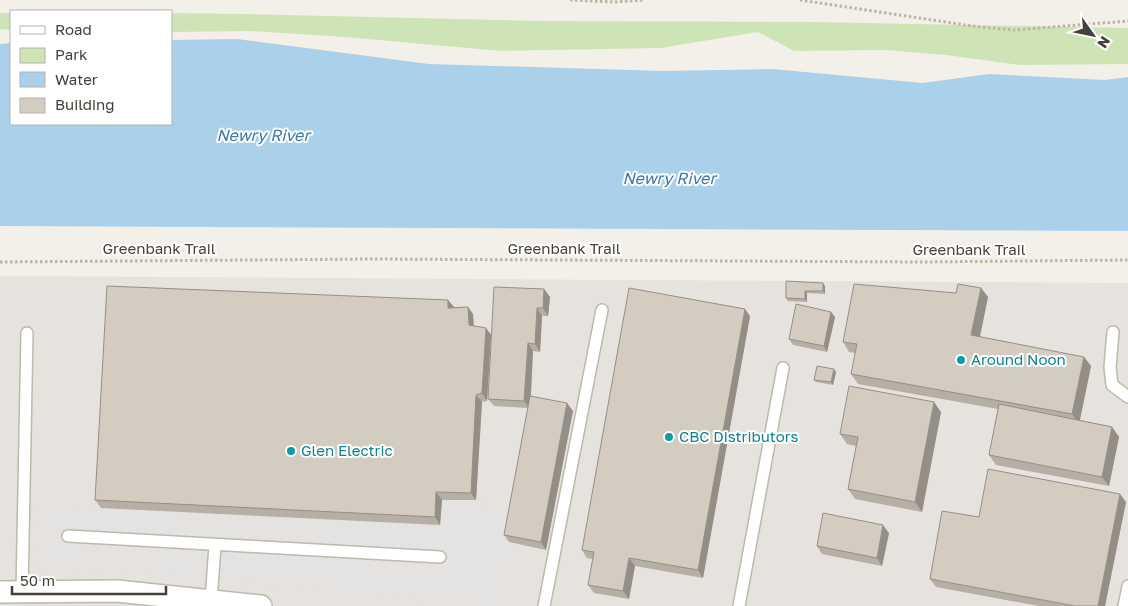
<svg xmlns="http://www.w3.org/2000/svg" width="1128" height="606" font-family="'Golos Text',sans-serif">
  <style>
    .industrial { fill: #e6e2de }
    .green { fill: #cfe4b6 }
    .parking { fill: #e5e3e1 }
    .water { fill: #abd0ea }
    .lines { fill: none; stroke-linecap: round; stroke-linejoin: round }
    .lane-casing { stroke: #beb8ad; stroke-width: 14 }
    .street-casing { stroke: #beb8ad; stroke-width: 24 }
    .path { stroke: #bfb49f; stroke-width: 3; stroke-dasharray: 2.5 2.5; stroke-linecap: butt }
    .lane { stroke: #fff; stroke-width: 11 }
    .street { stroke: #fff; stroke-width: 21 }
    .wall { fill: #b6afa5 }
    .shaded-wall { fill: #948f86 }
    .building { fill: #d4ccc0; stroke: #948f86 }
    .culture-dot { fill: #0f9aa8; stroke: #fff; stroke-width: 2 }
    .labels { text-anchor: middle; stroke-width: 4; stroke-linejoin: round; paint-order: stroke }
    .street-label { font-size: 15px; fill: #464138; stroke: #fff }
    .culture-label { font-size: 15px; fill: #0d838f; stroke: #fff; text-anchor: start }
    .water-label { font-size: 16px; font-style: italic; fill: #3a7aa9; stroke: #fff }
  </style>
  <rect width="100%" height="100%" fill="#f3f0e9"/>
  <!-- industrial -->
  <path class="industrial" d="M 0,276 L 1128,283 L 1128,606 L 0,606 Z"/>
  <!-- green -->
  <g class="green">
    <path d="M 0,13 L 11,13 L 11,30 L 0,29 Z"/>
    <path d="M 171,13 L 245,14 L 543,21 L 812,22 L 1128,28 L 1128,64 L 1020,65 L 946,55 L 887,50 L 794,51 L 758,32 L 661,48 L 501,51 L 345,37 L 250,31 L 171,32 Z"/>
  </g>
  <!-- parking -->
  <path class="parking" d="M 442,500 L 476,500 L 514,516 L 509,542 L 512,545 L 512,551 L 501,606 L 474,606 L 192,576 L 97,572 L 56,574 L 44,572 L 36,559 L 39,504 L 440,525 Z"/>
  <!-- water -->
  <path class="water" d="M 237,39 L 429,64 L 663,71 L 772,69 L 923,83 L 989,74 L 1105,80 L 1128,77 L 1128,231 L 0,226 L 0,44 L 11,43 L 11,124 L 171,124 L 171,40 Z"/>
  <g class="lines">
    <!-- lane casing -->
    <g class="lane-casing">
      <g id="lane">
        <path d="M 1113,332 L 1110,367 L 1112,385 L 1128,397"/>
        <path d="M 68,536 C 192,544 316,549 440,557"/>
        <path d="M 22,592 L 27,333"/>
        <path d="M 211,601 L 215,545"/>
        <path d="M 544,606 L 602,310"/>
        <path d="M 739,606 L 783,368"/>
        <path d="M 1124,606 L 1128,586"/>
      </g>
    </g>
    <!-- street casing -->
    <g class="street-casing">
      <path id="street" d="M 0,592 L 117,591 L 261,606"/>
    </g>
    <!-- path -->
    <g class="path">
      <path d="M 570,0 L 614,2 L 645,0"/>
      <path d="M 800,0 L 979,27 L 1015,30 L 1128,21"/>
      <path d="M 0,262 L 373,259 L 921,262 L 1128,260"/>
    </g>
    <!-- lane -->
    <use href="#lane" class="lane"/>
    <!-- street -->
    <use href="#street" class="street"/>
  </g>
  <!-- wall -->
  <g class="wall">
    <path d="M 786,281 L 825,286 L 825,294 L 807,293 L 807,302 L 788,301 L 786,298 Z"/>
    <path d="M 981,288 L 988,297 L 980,337 L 1084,357 L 1091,366 L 1080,420 L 1112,427 L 1119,437 L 1109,486 L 996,465 L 989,455 L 998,409 L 858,384 L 851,374 L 855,353 L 849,352 L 843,342 L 956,293 Z"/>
    <path d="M 544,289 L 550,297 L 548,316 L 542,316 L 540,352 L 533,351 L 531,396 L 573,411 L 546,550 L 509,542 L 504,535 L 528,408 L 494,406 L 488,399 Z"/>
    <path d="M 454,307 L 468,307 L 473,314 L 474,326 L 486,328 L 491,335 L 487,401 L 482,402 L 476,500 L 442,500 L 440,525 L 101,508 L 95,500 Z"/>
    <path d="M 831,312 L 835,317 L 827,352 L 793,345 L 789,339 Z"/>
    <path d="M 750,316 L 703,578 L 635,566 L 629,599 L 594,593 L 588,585 L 593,559 L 587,558 L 582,550 Z"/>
    <path d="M 836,372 L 833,385 L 816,382 L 814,380 Z"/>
    <path d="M 941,412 L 922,512 L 855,499 L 848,489 L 856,446 L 847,444 L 840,434 Z"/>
    <path d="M 1126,502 L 1105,606 L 1039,606 L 936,587 L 930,579 L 979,517 Z"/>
    <path d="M 889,533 L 882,566 L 822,554 L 817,546 Z"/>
  </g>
  <!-- shaded-wall -->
  <g class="shaded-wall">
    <path d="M 823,283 L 825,286 L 825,294 L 823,291 Z"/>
    <path d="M 981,288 L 988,297 L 978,345 L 971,335 Z"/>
    <path d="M 544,289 L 550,297 L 548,316 L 543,308 Z"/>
    <path d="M 805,291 L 807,293 L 807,302 L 805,299 Z"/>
    <path d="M 448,300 L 454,307 L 454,316 L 448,308 Z"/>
    <path d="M 468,307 L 473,314 L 474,332 L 469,325 Z"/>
    <path d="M 537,308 L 542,316 L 540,352 L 535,344 Z"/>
    <path d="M 745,309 L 750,316 L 703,578 L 698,570 Z"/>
    <path d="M 831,312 L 835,317 L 827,352 L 824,346 Z"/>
    <path d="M 486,328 L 491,335 L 487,401 L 482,393 Z"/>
    <path d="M 528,343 L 533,351 L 530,408 L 524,401 Z"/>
    <path d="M 1084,357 L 1091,366 L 1079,424 L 1072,414 Z"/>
    <path d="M 834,369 L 836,372 L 833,385 L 831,382 Z"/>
    <path d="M 476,395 L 482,402 L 476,500 L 471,493 Z"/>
    <path d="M 934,402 L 941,412 L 922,512 L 915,502 Z"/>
    <path d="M 567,403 L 573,411 L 546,550 L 541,542 Z"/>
    <path d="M 1112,427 L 1119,437 L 1109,486 L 1102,477 Z"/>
    <path d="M 436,492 L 442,500 L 440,525 L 435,517 Z"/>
    <path d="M 1120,494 L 1126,502 L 1105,606 L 1098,606 Z"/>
    <path d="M 883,525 L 889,533 L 882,566 L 877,558 Z"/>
    <path d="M 629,558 L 635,566 L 629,599 L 623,591 Z"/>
  </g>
  <!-- building -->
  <g class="building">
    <path d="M 786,281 L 823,283 L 823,291 L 805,291 L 805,299 L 786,298 Z"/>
    <path d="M 854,284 L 956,293 L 958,284 L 981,288 L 971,335 L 1084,357 L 1072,414 L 851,374 L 857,344 L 843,342 Z"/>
    <path d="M 107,286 L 448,300 L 448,308 L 468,307 L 469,325 L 486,328 L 482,393 L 476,395 L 471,493 L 436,492 L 435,517 L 95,500 Z"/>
    <path d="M 494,287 L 544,289 L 543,308 L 537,308 L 535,344 L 528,343 L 524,401 L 488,399 Z"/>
    <path d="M 629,288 L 745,309 L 698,570 L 629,558 L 623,591 L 588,585 L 594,552 L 582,550 Z"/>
    <path d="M 796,304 L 831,312 L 824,346 L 789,339 Z"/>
    <path d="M 817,366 L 834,369 L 831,382 L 814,380 Z"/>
    <path d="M 849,386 L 934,402 L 915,502 L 848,489 L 858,437 L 840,434 Z"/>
    <path d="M 530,396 L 567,403 L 541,542 L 504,535 Z"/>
    <path d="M 999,404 L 1112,427 L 1102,477 L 989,455 Z"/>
    <path d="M 988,469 L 1120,494 L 1098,606 L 1075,606 L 930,579 L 942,511 L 979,517 Z"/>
    <path d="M 823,513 L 883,525 L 877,558 L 817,546 Z"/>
  </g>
  <!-- markers -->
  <g class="culture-dot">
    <circle cx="961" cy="360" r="5"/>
    <circle cx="669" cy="437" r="5"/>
    <circle cx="291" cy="451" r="5"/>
  </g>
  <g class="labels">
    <!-- street labels -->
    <g class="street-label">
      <text x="159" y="254">Greenbank Trail</text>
      <text x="564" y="254">Greenbank Trail</text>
      <text x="969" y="255">Greenbank Trail</text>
    </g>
    <!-- culture labels -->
    <g class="culture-label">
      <text x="971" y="365">Around Noon</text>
      <text x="679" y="442">CBC Distributors</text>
      <text x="301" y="456">Glen Electric</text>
    </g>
    <!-- water labels -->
    <g class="water-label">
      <text x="263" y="141">Newry River</text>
      <text x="669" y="184">Newry River</text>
    </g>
  </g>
  <!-- legend -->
  <rect x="10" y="10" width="162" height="115" fill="#ffffff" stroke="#b5b3af"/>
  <rect x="20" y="26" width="25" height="8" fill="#ffffff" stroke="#b5b3af"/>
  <text x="55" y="35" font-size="15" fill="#464138">Road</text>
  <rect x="20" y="48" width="25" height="15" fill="#cfe4b6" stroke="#b5b3af"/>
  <text x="55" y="60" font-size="15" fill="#464138">Park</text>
  <rect x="20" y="72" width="25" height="15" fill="#abd0ea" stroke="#b5b3af"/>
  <text x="55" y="85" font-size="15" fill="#464138">Water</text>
  <rect x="20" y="98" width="25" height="15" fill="#d4ccc0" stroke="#b5b3af"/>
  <text x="55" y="110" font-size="15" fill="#464138">Building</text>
  <!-- north arrow -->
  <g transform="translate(1093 35) rotate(123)" stroke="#ffffff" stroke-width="4" paint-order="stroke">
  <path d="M0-4L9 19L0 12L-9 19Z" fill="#464138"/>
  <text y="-8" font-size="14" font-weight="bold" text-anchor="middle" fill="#464138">N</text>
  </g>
  <!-- scale -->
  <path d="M12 586v8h154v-8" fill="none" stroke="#464138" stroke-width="2.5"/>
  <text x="20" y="586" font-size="15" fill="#464138" stroke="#ffffff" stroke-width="4" paint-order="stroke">50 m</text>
</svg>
